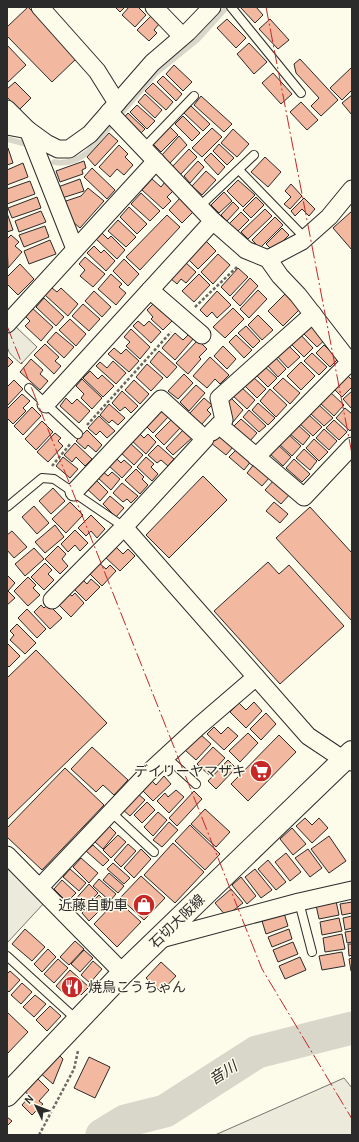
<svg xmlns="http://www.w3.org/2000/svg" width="359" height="1142" font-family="Karla,'Noto Sans JP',sans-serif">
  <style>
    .green { fill: #ecebdb; stroke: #74746e }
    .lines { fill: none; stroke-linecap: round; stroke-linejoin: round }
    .stream { stroke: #d8d7c9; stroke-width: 5.5 }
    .river { stroke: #d8d7c9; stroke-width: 33 }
    .building { fill: #f2b8a0; stroke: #2b2b2b }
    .lane-casing { stroke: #2b2b2b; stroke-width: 10 }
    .street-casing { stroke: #2b2b2b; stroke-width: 19 }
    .secondary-casing { stroke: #2b2b2b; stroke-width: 24 }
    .path { stroke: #6a6964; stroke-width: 2.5; stroke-dasharray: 3 2; stroke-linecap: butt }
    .lane { stroke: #fdfbea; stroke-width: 8 }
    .street { stroke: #fdfbea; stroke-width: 17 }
    .secondary { stroke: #fdfbea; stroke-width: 22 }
    .power { stroke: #c62828; stroke-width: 1; stroke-dasharray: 14 3 2 3; stroke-linecap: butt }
    .labels { text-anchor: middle; stroke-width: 3; stroke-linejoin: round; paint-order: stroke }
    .poi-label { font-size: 14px; fill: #2b2b2b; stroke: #fdfbea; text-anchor: end }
    .street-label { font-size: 14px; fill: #2b2b2b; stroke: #fdfbea }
    .water-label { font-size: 15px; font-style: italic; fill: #2b2b2b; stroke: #fdfbea }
  </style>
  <rect width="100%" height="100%" fill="#fdfbea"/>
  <!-- green -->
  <g class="green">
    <path d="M 15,326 L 37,347 L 21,364 C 7,351 7,353 7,334 Z"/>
    <path d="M 7,865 L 45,902 L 7,943 Z"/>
    <path d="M 344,1078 L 352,1088 L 352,1135 L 215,1135 Z"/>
  </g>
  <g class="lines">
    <!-- stream -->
    <g class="stream">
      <path d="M 7,139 L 26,144"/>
      <path d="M 54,162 C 67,165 78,160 88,152 L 156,73 L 198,39 L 227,7"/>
    </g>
    <!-- river -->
    <path class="river" d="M 102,1135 L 125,1121 L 165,1111 L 257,1052 L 352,1028"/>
  </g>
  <!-- building -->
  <g class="building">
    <path d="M 28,7 L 77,58 L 52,82 L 7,36 L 7,27 Z"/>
    <path d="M 115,7 L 125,7 L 120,12 Z"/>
    <path d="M 129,7 L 138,7 L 146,15 L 135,27 L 122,15 Z"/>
    <path d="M 240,7 L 256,7 L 263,15 L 255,23 Z"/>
    <path d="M 151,16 L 159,24 L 154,30 L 157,33 L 149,41 L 137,30 Z"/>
    <path d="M 227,19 L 246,38 L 236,48 L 217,28 Z"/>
    <path d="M 270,19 L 289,40 L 278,49 L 259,29 Z"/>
    <path d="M 249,43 L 267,62 L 254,74 L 237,54 Z"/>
    <path d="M 7,45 L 26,65 L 7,83 Z"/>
    <path d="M 300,59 L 338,100 L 321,116 L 311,106 L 319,98 L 296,73 L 294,64 Z"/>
    <path d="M 174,65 L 192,82 L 183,91 L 166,74 Z"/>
    <path d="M 352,67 L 352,90 L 342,100 L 330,88 Z"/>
    <path d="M 273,73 L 292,94 L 281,104 L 262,83 Z"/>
    <path d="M 163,76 L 182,94 L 176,101 L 157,82 Z"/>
    <path d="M 15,82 L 31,98 L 19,110 L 7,97 L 7,89 Z"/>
    <path d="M 153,83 L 173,102 L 166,110 L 145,91 Z"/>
    <path d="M 145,94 L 162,110 L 155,118 L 138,102 Z"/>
    <path d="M 352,95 L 352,115 L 342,103 Z"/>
    <path d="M 201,96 L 232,124 L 224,132 L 194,105 Z"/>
    <path d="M 301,102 L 318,120 L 307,130 L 290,112 Z"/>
    <path d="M 137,105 L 155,121 L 147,129 L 130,112 Z"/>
    <path d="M 191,106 L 210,124 L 203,131 L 184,113 Z"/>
    <path d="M 128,113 L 145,129 L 138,136 L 122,120 Z"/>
    <path d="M 183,116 L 200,133 L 192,141 L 175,124 Z"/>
    <path d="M 170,127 L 178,135 L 161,152 L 153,144 Z"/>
    <path d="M 212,128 L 222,137 L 202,157 L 192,148 Z"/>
    <path d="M 233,129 L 249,144 L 237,157 L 221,143 Z"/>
    <path d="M 109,133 L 118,141 L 95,166 L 87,157 Z"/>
    <path d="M 179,136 L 187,145 L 170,163 L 162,155 Z"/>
    <path d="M 219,144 L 234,158 L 227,165 L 213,151 Z"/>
    <path d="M 119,145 L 128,154 L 125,157 L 133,165 L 124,175 L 117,169 L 110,177 L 99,167 Z"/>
    <path d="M 8,148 L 13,163 L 7,165 L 7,149 Z"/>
    <path d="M 189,149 L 197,157 L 180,175 L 172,167 Z"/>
    <path d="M 211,153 L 225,167 L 218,175 L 204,160 Z"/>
    <path d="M 265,157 L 281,172 L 268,187 L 251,172 Z"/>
    <path d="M 84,161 L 86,168 L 82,170 L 83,174 L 60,182 L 56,171 Z"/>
    <path d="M 198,161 L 204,167 L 190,183 L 184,176 Z"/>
    <path d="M 23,163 L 28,177 L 7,185 L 7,170 Z"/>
    <path d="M 92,168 L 115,190 L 107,199 L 84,177 Z"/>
    <path d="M 206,171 L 216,180 L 202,195 L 192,186 Z"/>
    <path d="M 80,179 L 84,191 L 62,198 L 58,187 Z"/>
    <path d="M 152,179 L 161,187 L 165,182 L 174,190 L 167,197 L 171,201 L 163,209 L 142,190 Z"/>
    <path d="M 238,180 L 255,195 L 243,207 L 227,191 Z"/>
    <path d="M 30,181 L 35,194 L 7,204 L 7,189 Z"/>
    <path d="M 291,184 L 302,196 L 290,209 L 284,204 L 291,197 L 285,191 Z"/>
    <path d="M 88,188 L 104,201 L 80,228 L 73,222 L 64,207 L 66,201 L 81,196 Z"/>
    <path d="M 224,192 L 232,201 L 219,213 L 211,205 Z"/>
    <path d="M 141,193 L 160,211 L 150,221 L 131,204 Z"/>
    <path d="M 37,197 L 41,208 L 12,218 L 8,208 Z"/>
    <path d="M 256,197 L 264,205 L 251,218 L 243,210 Z"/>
    <path d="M 180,198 L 194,211 L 182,223 L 169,210 Z"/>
    <path d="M 304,198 L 315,209 L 309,216 L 302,209 L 295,216 L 291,211 Z"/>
    <path d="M 233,202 L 239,208 L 227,221 L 221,215 Z"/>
    <path d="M 129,207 L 147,224 L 137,234 L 120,217 Z"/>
    <path d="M 265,209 L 272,216 L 248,239 L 241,232 Z"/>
    <path d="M 41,211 L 46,222 L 19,232 L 15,221 Z"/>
    <path d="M 352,211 L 352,250 L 333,228 Z"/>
    <path d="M 241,212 L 249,220 L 237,232 L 229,224 Z"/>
    <path d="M 7,213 L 13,230 L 7,232 Z"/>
    <path d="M 167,215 L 180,227 L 140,270 L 126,257 Z"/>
    <path d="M 275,217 L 283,225 L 260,248 L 252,240 Z"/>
    <path d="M 118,220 L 136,237 L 126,247 L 108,231 Z"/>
    <path d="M 45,226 L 49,237 L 24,247 L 19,235 Z"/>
    <path d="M 282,228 L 289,235 L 273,251 L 266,244 Z"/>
    <path d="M 102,233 L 108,239 L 111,236 L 125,250 L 117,259 L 96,239 Z"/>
    <path d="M 11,235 L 19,242 L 15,246 L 22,252 L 8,268 L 7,239 Z"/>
    <path d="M 50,240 L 56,254 L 29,264 L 24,251 Z"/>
    <path d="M 206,241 L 216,251 L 198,269 L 188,259 Z"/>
    <path d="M 94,246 L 101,253 L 104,250 L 115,261 L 106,271 L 87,253 Z"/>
    <path d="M 218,254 L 230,265 L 213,284 L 201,272 Z"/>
    <path d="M 85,257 L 105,274 L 93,287 L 80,276 L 85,270 L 79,264 Z"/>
    <path d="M 124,259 L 139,274 L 128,286 L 113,271 Z"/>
    <path d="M 185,262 L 196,272 L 186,283 L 181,279 L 177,284 L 170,278 Z"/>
    <path d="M 20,264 L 34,279 L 18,295 L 7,284 L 7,277 Z"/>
    <path d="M 238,268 L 248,277 L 230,296 L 221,287 Z"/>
    <path d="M 111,274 L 122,284 L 119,287 L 126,293 L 116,305 L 98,289 Z"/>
    <path d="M 199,274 L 210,285 L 194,302 L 182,291 Z"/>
    <path d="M 250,278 L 258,286 L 240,306 L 232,298 Z"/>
    <path d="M 52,288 L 57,292 L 61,288 L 78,304 L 68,316 L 45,295 Z"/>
    <path d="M 258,290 L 267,299 L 249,318 L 240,309 Z"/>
    <path d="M 94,291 L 111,307 L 102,317 L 85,301 Z"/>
    <path d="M 217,291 L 231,305 L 217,318 L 212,312 L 207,317 L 200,310 Z"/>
    <path d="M 285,294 L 300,309 L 283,326 L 268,311 Z"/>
    <path d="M 44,298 L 64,317 L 56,326 L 36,307 Z"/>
    <path d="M 156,301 L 175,318 L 163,330 L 151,319 L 153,317 L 147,310 Z"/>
    <path d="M 83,304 L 100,319 L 89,331 L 72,316 Z"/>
    <path d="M 31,307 L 53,327 L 41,341 L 25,326 L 30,321 L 24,315 Z"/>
    <path d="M 233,308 L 244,319 L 225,338 L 213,327 Z"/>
    <path d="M 258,315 L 273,330 L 262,340 L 248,325 Z"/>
    <path d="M 70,319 L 86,334 L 76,346 L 59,330 Z"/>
    <path d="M 138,321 L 144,326 L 149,321 L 161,332 L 151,343 L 133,326 Z"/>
    <path d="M 310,322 L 326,339 L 317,347 L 301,331 Z"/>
    <path d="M 246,326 L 260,341 L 253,348 L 238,333 Z"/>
    <path d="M 131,329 L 150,347 L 140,359 L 126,346 L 130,342 L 124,337 Z"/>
    <path d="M 56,332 L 74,347 L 64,358 L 47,342 Z"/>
    <path d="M 175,333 L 183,340 L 189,334 L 194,338 L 175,360 L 162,348 Z"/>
    <path d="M 299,333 L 313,348 L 304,357 L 289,342 Z"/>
    <path d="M 236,335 L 252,350 L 244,358 L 229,342 Z"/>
    <path d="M 198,340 L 207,349 L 199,357 L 201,359 L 188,374 L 176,363 Z"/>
    <path d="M 45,344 L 59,357 L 55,361 L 61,366 L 54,374 L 34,355 Z"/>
    <path d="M 287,344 L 300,357 L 288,368 L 276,355 Z"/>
    <path d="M 324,345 L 338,359 L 330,367 L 316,353 Z"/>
    <path d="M 223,346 L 236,359 L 227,369 L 214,356 Z"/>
    <path d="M 114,348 L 121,354 L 126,349 L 139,361 L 129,372 L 108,354 Z"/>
    <path d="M 159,351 L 177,367 L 167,378 L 150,362 Z"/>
    <path d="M 312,353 L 327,367 L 319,375 L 304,361 Z"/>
    <path d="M 7,356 L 13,362 L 7,368 Z"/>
    <path d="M 274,356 L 286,369 L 278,377 L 266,364 Z"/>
    <path d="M 210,357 L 229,375 L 220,384 L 215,379 L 207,388 L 193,376 Z"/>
    <path d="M 31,359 L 43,370 L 40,374 L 48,381 L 40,390 L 20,372 Z"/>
    <path d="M 113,361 L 126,373 L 116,384 L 96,366 L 100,362 L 107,368 Z"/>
    <path d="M 301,362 L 315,376 L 301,390 L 287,376 Z"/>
    <path d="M 147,364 L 163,378 L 151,391 L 136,377 Z"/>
    <path d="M 263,365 L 277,378 L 268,387 L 255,374 Z"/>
    <path d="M 90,371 L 98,379 L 102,375 L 114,386 L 103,397 L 83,378 Z"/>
    <path d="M 184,374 L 193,383 L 178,399 L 168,391 Z"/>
    <path d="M 251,375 L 266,389 L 257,398 L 243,384 Z"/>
    <path d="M 347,375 L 352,380 L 352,387 L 342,397 L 333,388 Z"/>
    <path d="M 283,378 L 300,393 L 290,404 L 273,388 Z"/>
    <path d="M 82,379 L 102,398 L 92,409 L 81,398 L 84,394 L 76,386 Z"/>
    <path d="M 14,380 L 23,389 L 7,406 L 7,387 Z"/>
    <path d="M 134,380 L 149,394 L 140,404 L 125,390 Z"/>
    <path d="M 196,385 L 205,393 L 189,411 L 180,402 Z"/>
    <path d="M 240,386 L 255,400 L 247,409 L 231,394 Z"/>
    <path d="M 270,389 L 287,405 L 276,417 L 260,401 Z"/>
    <path d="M 122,391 L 138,406 L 131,413 L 125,407 L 120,411 L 112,403 Z"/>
    <path d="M 352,391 L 352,407 L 351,408 L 343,399 Z"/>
    <path d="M 330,392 L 344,405 L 334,416 L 320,403 Z"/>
    <path d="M 22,394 L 30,401 L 23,408 L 26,411 L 13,424 L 7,418 L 7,409 Z"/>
    <path d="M 230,397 L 243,410 L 233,422 L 225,415 L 224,403 Z"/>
    <path d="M 66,398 L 72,404 L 77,399 L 90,411 L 79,423 L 60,406 Z"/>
    <path d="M 204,398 L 212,405 L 207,410 L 211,414 L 201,425 L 189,414 Z"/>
    <path d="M 258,403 L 275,418 L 268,425 L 252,410 Z"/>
    <path d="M 109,404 L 125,418 L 118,425 L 112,420 L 109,423 L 100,415 Z"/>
    <path d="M 318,404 L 333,418 L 324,426 L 310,413 Z"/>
    <path d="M 32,407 L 41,416 L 23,435 L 14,426 Z"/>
    <path d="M 161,408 L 169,416 L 153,433 L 145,425 Z"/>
    <path d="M 345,408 L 352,414 L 352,428 L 350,431 L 336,418 Z"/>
    <path d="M 249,410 L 266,426 L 259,432 L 243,417 Z"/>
    <path d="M 308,414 L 322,427 L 313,436 L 299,423 Z"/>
    <path d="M 99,416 L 115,431 L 107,438 L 100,431 L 96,435 L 88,428 Z"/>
    <path d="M 173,418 L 182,426 L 164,445 L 155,436 Z"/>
    <path d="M 241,419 L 257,433 L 250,441 L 234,426 Z"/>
    <path d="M 334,420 L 347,432 L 339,440 L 326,428 Z"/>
    <path d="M 42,421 L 53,432 L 36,450 L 25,439 Z"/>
    <path d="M 297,424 L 310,436 L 303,445 L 289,433 Z"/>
    <path d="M 184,429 L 193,437 L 173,455 L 166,448 Z"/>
    <path d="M 324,429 L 337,441 L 329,450 L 316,438 Z"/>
    <path d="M 87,430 L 102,445 L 96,452 L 88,445 L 85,449 L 76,441 Z"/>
    <path d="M 138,432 L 144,438 L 148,434 L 156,442 L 146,454 L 130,439 Z"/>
    <path d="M 55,433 L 61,438 L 58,441 L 63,446 L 48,462 L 37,452 Z"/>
    <path d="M 219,433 L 234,446 L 226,455 L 211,443 Z"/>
    <path d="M 287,433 L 301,446 L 292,456 L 278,443 Z"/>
    <path d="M 314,439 L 328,452 L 319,461 L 306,448 Z"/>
    <path d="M 129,442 L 143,455 L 134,465 L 120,452 Z"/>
    <path d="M 75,443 L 92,459 L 85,466 L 76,457 L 72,462 L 64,455 Z"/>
    <path d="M 276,443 L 291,457 L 283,466 L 268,452 Z"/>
    <path d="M 158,445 L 174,459 L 168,466 L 161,460 L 157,463 L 148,455 Z"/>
    <path d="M 238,448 L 252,460 L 244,470 L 229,457 Z"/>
    <path d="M 304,449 L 317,461 L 310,470 L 296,458 Z"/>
    <path d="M 114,456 L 121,463 L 124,460 L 132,467 L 122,478 L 107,464 Z"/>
    <path d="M 63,457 L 78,469 L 70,478 L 56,466 Z"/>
    <path d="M 146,457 L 154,464 L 151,467 L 158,474 L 152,481 L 137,467 Z"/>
    <path d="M 294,459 L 310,474 L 302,482 L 286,468 Z"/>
    <path d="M 255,463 L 270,477 L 262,486 L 247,473 Z"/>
    <path d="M 136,469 L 144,477 L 142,479 L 148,485 L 140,494 L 125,480 Z"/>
    <path d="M 102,471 L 108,476 L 112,472 L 120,479 L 111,490 L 97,477 Z"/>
    <path d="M 203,476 L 227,500 L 169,558 L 146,535 Z"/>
    <path d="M 94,478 L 108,492 L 100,501 L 85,487 Z"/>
    <path d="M 275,479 L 291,493 L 281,504 L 265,490 Z"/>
    <path d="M 122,483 L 138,496 L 131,503 L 127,499 L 123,502 L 113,493 Z"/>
    <path d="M 53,488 L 65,501 L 51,514 L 39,501 Z"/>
    <path d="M 110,496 L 124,508 L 116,517 L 103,504 Z"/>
    <path d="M 70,502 L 83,515 L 66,533 L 52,519 Z"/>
    <path d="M 274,502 L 288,514 L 280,523 L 266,511 Z"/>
    <path d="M 34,506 L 49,523 L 37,534 L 22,517 Z"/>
    <path d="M 310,507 L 352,553 L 352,621 L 276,538 Z"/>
    <path d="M 91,515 L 105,529 L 97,538 L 91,531 L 86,536 L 78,528 Z"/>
    <path d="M 55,525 L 64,537 L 45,553 L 35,542 Z"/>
    <path d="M 75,530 L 88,543 L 80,551 L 75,545 L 68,552 L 61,544 Z"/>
    <path d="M 12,531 L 27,547 L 14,558 L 7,550 L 7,535 Z"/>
    <path d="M 114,545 L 123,554 L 128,549 L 135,556 L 120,571 L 104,556 Z"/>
    <path d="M 58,546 L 66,554 L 62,559 L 68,566 L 60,574 L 45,559 Z"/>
    <path d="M 34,548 L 44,559 L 25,576 L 15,564 Z"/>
    <path d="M 98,562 L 106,569 L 110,565 L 116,571 L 102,586 L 88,572 Z"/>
    <path d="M 268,562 L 279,574 L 289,565 L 344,626 L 280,684 L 214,611 Z"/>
    <path d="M 45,563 L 52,570 L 48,574 L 54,580 L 44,590 L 31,577 Z"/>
    <path d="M 7,575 L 15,583 L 8,591 L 15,598 L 7,605 Z"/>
    <path d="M 28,577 L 36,585 L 33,588 L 40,595 L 28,606 L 14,591 Z"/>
    <path d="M 81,578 L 87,584 L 91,579 L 100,587 L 86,601 L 72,587 Z"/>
    <path d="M 68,593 L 72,596 L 75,593 L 84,603 L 71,617 L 57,603 Z"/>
    <path d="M 48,604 L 62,618 L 50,629 L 34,612 L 41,605 L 44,608 Z"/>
    <path d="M 27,609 L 46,629 L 37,638 L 18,618 Z"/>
    <path d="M 17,624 L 36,643 L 25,654 L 10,640 L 14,635 L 10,631 Z"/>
    <path d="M 7,643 L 20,656 L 9,667 L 7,665 Z"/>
    <path d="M 36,650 L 107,723 L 7,820 L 7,678 Z"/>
    <path d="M 254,702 L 262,711 L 246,728 L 230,712 L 239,703 L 246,710 Z"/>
    <path d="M 266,713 L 276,724 L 261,740 L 250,729 Z"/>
    <path d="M 214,727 L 221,734 L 228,727 L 238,736 L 224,750 L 207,734 Z"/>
    <path d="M 248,733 L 258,743 L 240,762 L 229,751 Z"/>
    <path d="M 200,734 L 211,744 L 196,760 L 185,750 Z"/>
    <path d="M 279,735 L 296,752 L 248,801 L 231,784 Z"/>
    <path d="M 92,747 L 128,780 L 114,795 L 103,785 L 96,792 L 71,769 Z"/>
    <path d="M 213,747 L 225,758 L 209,775 L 197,764 Z"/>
    <path d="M 228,760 L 236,768 L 216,789 L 208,781 Z"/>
    <path d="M 65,768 L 104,805 L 42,870 L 7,837 L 7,828 Z"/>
    <path d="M 164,776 L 171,784 L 153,801 L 142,790 L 151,780 L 156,785 Z"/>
    <path d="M 176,790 L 184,797 L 169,813 L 157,801 L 165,793 L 168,797 Z"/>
    <path d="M 194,791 L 202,799 L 177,826 L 169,818 Z"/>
    <path d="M 137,793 L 145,800 L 130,816 L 122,809 Z"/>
    <path d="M 147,802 L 155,810 L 142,823 L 134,815 Z"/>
    <path d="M 205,809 L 230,832 L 216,847 L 191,824 Z"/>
    <path d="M 158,812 L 167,820 L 153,836 L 144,827 Z"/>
    <path d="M 305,818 L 312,825 L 319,818 L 328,828 L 312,843 L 296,826 Z"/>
    <path d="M 169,822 L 178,830 L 162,847 L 153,840 Z"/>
    <path d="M 190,825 L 220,854 L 205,870 L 175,841 Z"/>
    <path d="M 109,826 L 116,833 L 103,849 L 95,842 Z"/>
    <path d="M 292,828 L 306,844 L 293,855 L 280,839 Z"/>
    <path d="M 118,835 L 126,842 L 111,858 L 103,850 Z"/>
    <path d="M 329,836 L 346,861 L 329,873 L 311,849 Z"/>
    <path d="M 173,843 L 204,872 L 175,903 L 144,875 Z"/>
    <path d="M 128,844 L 136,851 L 121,867 L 114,860 Z"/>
    <path d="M 93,845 L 109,860 L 103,866 L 86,851 Z"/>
    <path d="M 141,849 L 151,859 L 134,878 L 124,868 Z"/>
    <path d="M 308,849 L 322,868 L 310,877 L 295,858 Z"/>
    <path d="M 286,853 L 301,872 L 290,881 L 275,862 Z"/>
    <path d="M 81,858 L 98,873 L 89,883 L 73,867 Z"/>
    <path d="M 268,860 L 286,882 L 276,890 L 258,869 Z"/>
    <path d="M 113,863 L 130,878 L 124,884 L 107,869 Z"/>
    <path d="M 70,869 L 86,883 L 79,891 L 63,877 Z"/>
    <path d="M 255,869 L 272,890 L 261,898 L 245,877 Z"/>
    <path d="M 109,873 L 124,886 L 118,893 L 103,880 Z"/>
    <path d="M 141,876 L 165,898 L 144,920 L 120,898 Z"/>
    <path d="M 241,877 L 256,896 L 247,904 L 232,885 Z"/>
    <path d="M 99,879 L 116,894 L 110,901 L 93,886 Z"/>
    <path d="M 62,880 L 76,893 L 67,902 L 54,889 Z"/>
    <path d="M 89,884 L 98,893 L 81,911 L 72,903 Z"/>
    <path d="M 231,889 L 243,903 L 226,916 L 215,903 Z"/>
    <path d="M 99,895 L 107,903 L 89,921 L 82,913 Z"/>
    <path d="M 117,900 L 141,922 L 117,947 L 94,924 Z"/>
    <path d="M 336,901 L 339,915 L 319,919 L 316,905 Z"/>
    <path d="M 352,902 L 352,913 L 342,915 L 340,904 Z"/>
    <path d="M 284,913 L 288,926 L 266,934 L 262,921 Z"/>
    <path d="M 352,916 L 352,928 L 345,930 L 343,918 Z"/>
    <path d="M 339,918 L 342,931 L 322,935 L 320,922 Z"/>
    <path d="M 25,929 L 45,947 L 32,961 L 12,944 Z"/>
    <path d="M 289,929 L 292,939 L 272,947 L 268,937 Z"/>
    <path d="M 352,931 L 352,942 L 347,943 L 345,932 Z"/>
    <path d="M 342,934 L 345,949 L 325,952 L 323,938 Z"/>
    <path d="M 75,941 L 84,949 L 69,965 L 60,957 Z"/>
    <path d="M 293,942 L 298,954 L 278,962 L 273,950 Z"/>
    <path d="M 348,944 L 352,944 L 352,955 L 349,956 Z"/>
    <path d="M 48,949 L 56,957 L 42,972 L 34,964 Z"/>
    <path d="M 84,950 L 93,958 L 80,972 L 71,964 Z"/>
    <path d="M 342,952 L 345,966 L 322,970 L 319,956 Z"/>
    <path d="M 300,957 L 306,970 L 285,979 L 279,966 Z"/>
    <path d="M 352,958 L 352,971 L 351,971 L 349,959 Z"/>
    <path d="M 58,959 L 68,968 L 54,983 L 44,974 Z"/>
    <path d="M 93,961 L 102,969 L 90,983 L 81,975 Z"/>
    <path d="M 161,962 L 176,976 L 161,992 L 146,978 Z"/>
    <path d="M 70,970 L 89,987 L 81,995 L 75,989 L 68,997 L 56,986 Z"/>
    <path d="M 10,971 L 20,980 L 9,992 L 7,990 L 7,974 Z"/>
    <path d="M 22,983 L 32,992 L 21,1004 L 11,995 Z"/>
    <path d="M 35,995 L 46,1004 L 34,1017 L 23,1007 Z"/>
    <path d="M 50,1006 L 61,1016 L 47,1031 L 36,1020 Z"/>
    <path d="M 7,1012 L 28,1032 L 7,1054 Z"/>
    <path d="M 57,1053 L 63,1059 L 53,1084 L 39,1072 Z"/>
    <path d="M 89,1057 L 110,1067 L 95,1098 L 74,1088 Z"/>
    <path d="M 37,1078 L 49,1090 L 39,1101 L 43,1104 L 32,1115 L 22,1105 L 30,1096 L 24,1091 Z"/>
    <path d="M 7,1117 L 12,1121 L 7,1126 Z"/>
  </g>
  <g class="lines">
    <!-- lane casing -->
    <g class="lane-casing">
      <g id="lane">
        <path d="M 231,7 L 301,93"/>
        <path d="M 144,148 L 194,96"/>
        <path d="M 239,170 L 305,238"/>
        <path d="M 199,207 L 254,155"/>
        <path d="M 29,388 L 78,434"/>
        <path d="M 7,507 L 42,478 L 54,479 L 124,527"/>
        <path d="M 166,757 L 196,784"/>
        <path d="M 111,812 L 154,852"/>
        <path d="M 299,902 L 312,952"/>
        <path d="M 7,956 L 77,1020"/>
      </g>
    </g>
    <!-- street casing -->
    <g class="street-casing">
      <g id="street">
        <path d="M 40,7 L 97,71 L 117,103"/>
        <path d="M 154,7 L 182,36"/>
        <path d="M 7,109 L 28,130 L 75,249"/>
        <path d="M 109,112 L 213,221 L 246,250 L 268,259 L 280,276 L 298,295 L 352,365"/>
        <path d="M 7,126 L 28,130 L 46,143 L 58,149 L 69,149 L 90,134 L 152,63 L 188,32 L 212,7"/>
        <path d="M 268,259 L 302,241 L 329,217 L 352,189"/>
        <path d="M 150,290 L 202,335"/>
        <path d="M 7,324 L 156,161"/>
        <path d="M 46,404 L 213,221"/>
        <path d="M 219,425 L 304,497 L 352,446"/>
        <path d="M 212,432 L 224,420 L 219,398 L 313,314"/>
        <path d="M 256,457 L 349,363"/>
        <path d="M 124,527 L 308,736 L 344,760 L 352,762"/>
        <path d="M 52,600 L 124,527 L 205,439 L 161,399 L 74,492"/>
        <path d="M 7,855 L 123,973"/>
        <path d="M 40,887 L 148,773 L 199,726 L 256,677"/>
        <path d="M 157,940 L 299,902 L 352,890"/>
      </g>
    </g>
    <!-- secondary casing -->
    <g class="secondary-casing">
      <path id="secondary" d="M 7,1095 L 123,973 L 352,752"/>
    </g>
    <!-- path -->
    <g class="path">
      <path d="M 195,307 L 238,266"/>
      <path d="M 87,425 L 171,332"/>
      <path d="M 52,466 L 71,443"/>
      <path d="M 39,1135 L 74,1069 L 78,1051"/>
    </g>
    <!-- lane -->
    <use href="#lane" class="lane"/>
    <!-- street -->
    <use href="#street" class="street"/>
    <!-- secondary -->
    <use href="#secondary" class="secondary"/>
    <!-- power -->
    <g class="power">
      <path d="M 266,7 L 352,454"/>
      <path d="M 7,326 L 262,969 L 352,1119"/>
    </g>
  </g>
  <!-- icons -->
  <defs>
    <g id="supermarket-disc" transform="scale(1.15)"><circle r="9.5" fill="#c62828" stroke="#fdfbea"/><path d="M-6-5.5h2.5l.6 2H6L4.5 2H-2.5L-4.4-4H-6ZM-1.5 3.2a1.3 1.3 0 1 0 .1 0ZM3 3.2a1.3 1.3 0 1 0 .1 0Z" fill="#fff"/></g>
    <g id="shop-disc" transform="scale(1.15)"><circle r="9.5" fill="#c62828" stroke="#fdfbea"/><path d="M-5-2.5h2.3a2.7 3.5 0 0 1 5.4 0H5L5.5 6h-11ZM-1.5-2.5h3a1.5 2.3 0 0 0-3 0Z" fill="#fff"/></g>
    <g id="restaurant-disc" transform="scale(1.15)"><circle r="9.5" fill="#c62828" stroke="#fdfbea"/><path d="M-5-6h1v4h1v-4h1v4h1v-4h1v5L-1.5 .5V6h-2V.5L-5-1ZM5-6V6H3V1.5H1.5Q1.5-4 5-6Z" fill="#fff"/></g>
  </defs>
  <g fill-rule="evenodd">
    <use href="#supermarket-disc" x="261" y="771"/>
    <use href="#shop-disc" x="144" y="905"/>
    <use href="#restaurant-disc" x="72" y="987"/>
  </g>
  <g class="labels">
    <!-- poi labels -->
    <g class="poi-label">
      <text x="246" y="776">デイリーヤマザキ</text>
      <text x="128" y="910">近藤自動車</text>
      <text x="88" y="992" text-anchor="start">焼鳥こうちゃん</text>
    </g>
    <!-- street labels -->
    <g class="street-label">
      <text transform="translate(177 921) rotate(-44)" y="5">石切大阪線</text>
    </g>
    <!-- water labels -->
    <g class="water-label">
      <text transform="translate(223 1073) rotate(-33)" y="5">音川</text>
    </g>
  </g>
  <!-- border -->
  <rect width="359" height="1142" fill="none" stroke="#2b2b2b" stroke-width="16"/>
  <!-- north arrow -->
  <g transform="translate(36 1106) rotate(313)" stroke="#fdfbea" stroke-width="3" paint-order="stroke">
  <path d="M0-3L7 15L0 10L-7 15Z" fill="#2b2b2b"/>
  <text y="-6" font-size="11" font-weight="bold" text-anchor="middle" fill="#2b2b2b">N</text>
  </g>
</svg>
